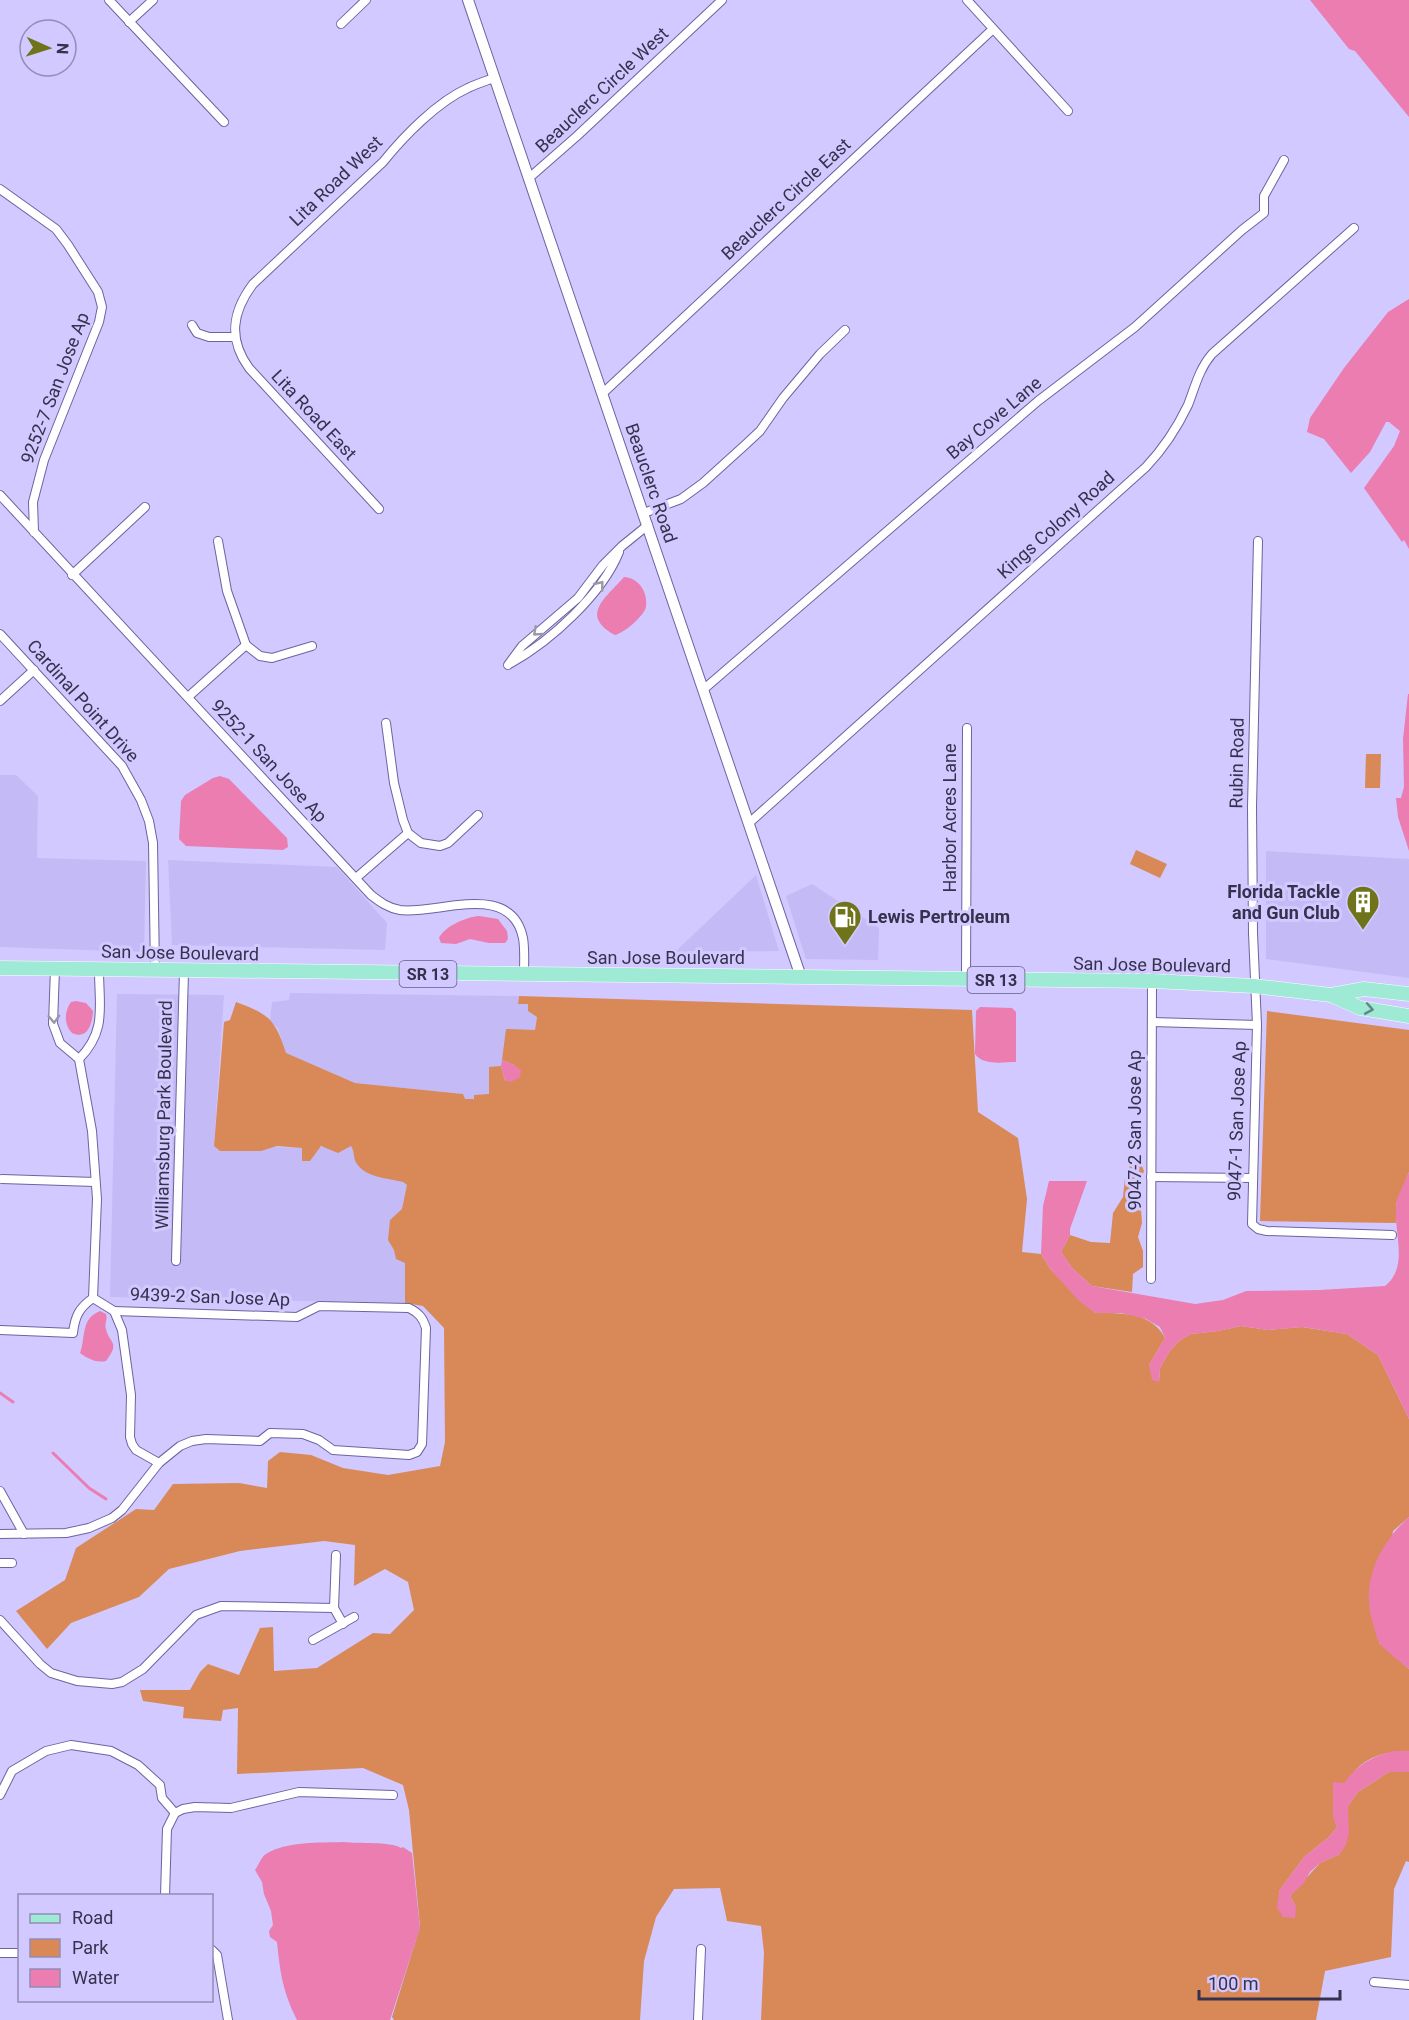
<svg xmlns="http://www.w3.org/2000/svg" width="1409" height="2020" font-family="Roboto,sans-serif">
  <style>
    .built { fill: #c4bbf6 }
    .green { fill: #d88957 }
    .water { fill: #eb7db1 }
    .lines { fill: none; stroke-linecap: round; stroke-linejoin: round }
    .stream { stroke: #eb7db1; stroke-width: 3 }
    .minor-casing { stroke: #6f639f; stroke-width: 10 }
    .tertiary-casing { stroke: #6f639f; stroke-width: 12 }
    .primary-casing { stroke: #fff; stroke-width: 15 }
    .minor { stroke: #fff; stroke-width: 8 }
    .tertiary { stroke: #fff; stroke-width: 10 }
    .primary { stroke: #9fead4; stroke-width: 14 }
    .oneway { stroke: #9a98a6 }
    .oneway2 { stroke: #658489 }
    .labels { text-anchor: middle; stroke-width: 6; stroke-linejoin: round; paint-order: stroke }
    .shield { fill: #d1c9ff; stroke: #645f82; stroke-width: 1.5 }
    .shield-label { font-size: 16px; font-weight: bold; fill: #36314c }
    .street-label { font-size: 18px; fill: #36314c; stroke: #d1c9ff }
    .poi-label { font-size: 18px; font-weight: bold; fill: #36314c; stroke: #d1c9ff; text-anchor: end }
  </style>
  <rect width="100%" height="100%" fill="#d1c9ff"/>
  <!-- built -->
  <g class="built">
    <path d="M 0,775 L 16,775 L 38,796 L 37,858 L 146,861 L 144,952 L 0,947 Z"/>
    <path d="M 1266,851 L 1409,859 L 1409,978 L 1266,959 Z"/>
    <path d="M 168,860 L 337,867 L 387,923 L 385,950 L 172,945 Z"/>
    <path d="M 756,875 L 779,951 L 675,952 Z"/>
    <path d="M 812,884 L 879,928 L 878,960 L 806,959 L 786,896 Z"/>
    <path d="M 290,993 L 519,996 L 518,1003 L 528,1004 L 537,1017 L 535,1030 L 502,1060 L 502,1066 L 489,1095 L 474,1099 L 464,1099 L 463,1094 L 355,1083 L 285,1053 L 278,1028 L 270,1021 L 272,1002 L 289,1000 Z"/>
    <path d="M 117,994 L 224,995 L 214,1145 L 302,1148 L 351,1146 L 407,1185 L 405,1303 L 110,1297 Z"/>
  </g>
  <!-- green -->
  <g class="green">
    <path d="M 1366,754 L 1381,754 L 1380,788 L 1365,788 Z"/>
    <path d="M 1136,850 L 1167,864 L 1160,878 L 1130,864 Z"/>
    <path d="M 519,996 L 972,1010 L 978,1112 L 1018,1138 L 1027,1199 L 1022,1252 L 1041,1254 L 1051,1270 L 1095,1313 C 1121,1313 1152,1312 1165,1338 L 1149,1365 L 1159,1382 L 1160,1368 L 1169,1352 L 1180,1340 L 1191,1334 L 1218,1331 L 1241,1326 L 1268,1330 L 1302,1327 L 1347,1334 L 1378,1355 L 1409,1419 L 1409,1517 L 1393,1531 L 1379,1643 L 1409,1669 L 1409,1751 C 1373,1751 1350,1765 1339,1800 C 1335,1811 1333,1816 1337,1827 L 1329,1837 L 1304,1857 L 1279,1891 L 1296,1907 L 1290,1896 L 1320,1863 L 1340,1854 L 1348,1806 L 1358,1792 L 1389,1772 L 1409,1772 L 1409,1862 L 1406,1861 L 1394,1889 L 1391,1957 L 1325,1971 L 1316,2020 L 761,2020 L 764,1953 L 761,1926 L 727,1921 L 720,1888 L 674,1889 L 656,1917 L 644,1961 L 640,2020 L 394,2020 L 392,2017 L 420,1927 L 409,1810 L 403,1785 L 363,1768 L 237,1774 L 238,1708 L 223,1710 L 221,1721 L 183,1718 L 184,1707 L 143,1701 L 140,1690 L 190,1690 L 200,1672 L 208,1664 L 239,1675 L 260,1628 L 273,1627 L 274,1671 L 317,1668 L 373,1633 L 390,1634 L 414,1610 L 408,1582 L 385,1569 L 354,1586 L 355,1545 L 324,1541 L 240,1551 L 169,1569 L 139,1597 L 71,1623 L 47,1649 L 16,1611 L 65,1580 L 76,1548 L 136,1509 L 154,1510 L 173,1484 L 239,1483 L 267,1488 L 268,1461 L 280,1452 L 311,1455 L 343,1468 L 388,1475 L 440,1466 L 445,1442 L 444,1328 L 423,1306 L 405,1303 L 405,1263 L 396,1259 L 394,1250 L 388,1240 L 390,1220 L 402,1209 L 407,1185 L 403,1182 C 387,1178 367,1178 357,1164 C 353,1159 355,1152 351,1146 L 338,1153 L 321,1146 L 310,1161 L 302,1161 L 302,1148 L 277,1146 L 261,1151 L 220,1151 L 214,1146 L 224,1022 L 230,1020 L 236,1002 C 269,1014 275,1019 286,1053 L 355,1083 L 463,1094 L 465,1099 L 474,1099 L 474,1095 L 489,1094 L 489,1067 L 501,1066 L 505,1081 L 514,1065 L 502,1060 L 506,1029 L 535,1030 L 537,1017 L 528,1011 L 528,1004 L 518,1004 Z"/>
    <path d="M 1267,1011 L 1409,1030 L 1409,1172 L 1396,1204 L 1396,1223 L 1260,1221 Z"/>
    <path d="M 1139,1159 L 1144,1171 L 1139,1184 L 1142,1223 L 1138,1237 L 1143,1251 L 1143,1267 L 1133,1274 L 1132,1292 L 1092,1286 L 1073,1269 L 1061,1252 L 1070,1235 L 1091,1242 L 1110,1243 L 1113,1213 L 1123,1197 L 1125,1178 L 1131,1163 Z"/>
  </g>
  <!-- water -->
  <g class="water">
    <path d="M 1310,0 L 1409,0 L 1409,117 L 1355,51 L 1349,49 Z"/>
    <path d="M 1409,299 L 1409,549 L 1404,540 L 1402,542 L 1364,488 L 1394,446 L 1400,431 L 1389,422 L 1386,422 L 1370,452 L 1351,473 L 1324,439 L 1307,432 L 1310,418 L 1344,368 L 1388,312 Z"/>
    <path d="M 624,577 C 639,578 648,592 646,607 C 644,616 624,633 615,635 C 579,615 606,598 624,577 Z"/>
    <path d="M 1408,694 L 1409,694 L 1409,851 L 1398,817 L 1396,798 L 1401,798 L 1404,787 L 1403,739 Z"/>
    <path d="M 220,776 L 229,779 L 287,838 L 288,847 L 283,850 L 186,846 L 179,839 L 181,801 L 185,795 L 213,778 Z"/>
    <path d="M 479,916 L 498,919 L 507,931 L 508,939 L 505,943 L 489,943 L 470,939 L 456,944 L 441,943 L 439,938 C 445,926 466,917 479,916 Z"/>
    <path d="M 76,1001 L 86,1003 L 93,1011 C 92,1025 87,1040 72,1033 C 64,1025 64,1011 71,1002 Z"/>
    <path d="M 980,1007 L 1012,1008 L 1016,1012 L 1016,1062 C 1003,1062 984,1066 975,1054 L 976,1011 Z"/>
    <path d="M 502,1060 L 514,1065 L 521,1070 L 520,1077 L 511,1082 L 505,1081 L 501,1066 Z"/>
    <path d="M 1409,1172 L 1409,1419 L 1378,1355 L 1347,1334 L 1303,1327 L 1268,1330 L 1241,1326 L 1218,1331 L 1191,1334 L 1180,1340 L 1169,1352 L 1160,1368 L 1159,1382 L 1152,1380 L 1149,1365 L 1165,1338 L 1160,1327 L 1146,1319 L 1121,1313 L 1095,1313 L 1079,1301 L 1051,1270 L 1041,1254 L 1043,1206 L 1049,1181 L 1087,1181 L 1070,1229 L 1070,1235 L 1061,1252 L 1073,1269 L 1092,1286 L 1195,1304 L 1223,1300 L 1246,1291 L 1320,1290 L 1385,1286 C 1409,1267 1394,1235 1396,1207 C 1396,1196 1405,1183 1409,1172 Z"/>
    <path d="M 100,1311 L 106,1314 C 108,1320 104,1323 106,1329 C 109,1344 121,1341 106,1361 C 96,1363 88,1359 80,1353 C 86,1338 80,1319 100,1311 Z"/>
    <path d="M 1409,1517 L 1409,1669 C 1400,1661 1388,1653 1380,1644 C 1377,1640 1375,1632 1374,1627 C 1359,1585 1378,1545 1409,1517 Z"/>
    <path d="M 1393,1751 L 1409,1751 L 1409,1772 L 1389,1772 L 1358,1792 L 1348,1806 L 1349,1832 L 1346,1845 L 1340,1854 L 1320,1863 L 1310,1872 L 1304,1883 L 1290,1896 L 1296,1907 L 1295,1918 L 1283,1917 L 1277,1908 L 1279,1891 L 1304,1857 L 1329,1837 L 1337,1827 L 1333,1817 L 1333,1782 L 1344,1783 C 1358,1764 1372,1757 1393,1751 Z"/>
    <path d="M 343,1842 C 359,1844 390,1841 401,1848 L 403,1847 L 412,1853 L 420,1928 L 390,2020 L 297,2020 C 283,1992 280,1973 277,1942 L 270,1937 L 269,1931 L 273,1925 L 271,1911 L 264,1894 L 262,1882 L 255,1870 C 259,1865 261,1857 266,1854 C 286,1841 321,1843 343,1842 Z"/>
  </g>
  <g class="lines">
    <!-- stream -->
    <g class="stream">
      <path d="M 0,1393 L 13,1402"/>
      <path d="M 53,1453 L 89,1488 L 106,1499"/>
    </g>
    <!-- minor casing -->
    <g class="minor-casing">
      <g id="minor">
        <path d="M 109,0 L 224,122"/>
        <path d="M 967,0 L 1068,111"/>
        <path d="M 129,22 L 153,0"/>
        <path d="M 341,24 L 366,0"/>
        <path d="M 529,178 L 577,136 L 722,0"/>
        <path d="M 0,189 L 56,229 L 68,245 L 98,292 L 102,307 L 99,322 L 44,460 L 33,502 L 34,532"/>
        <path d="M 192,325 L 197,333 L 209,337 L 234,337"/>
        <path d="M 603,393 L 993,29"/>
        <path d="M 0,495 L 371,895 C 380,902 388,908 400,910 C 437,915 511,880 523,938 C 525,950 524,963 524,975"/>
        <path d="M 379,509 L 249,368 C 228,339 232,312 253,284 L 383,162 C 404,136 437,102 468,88 C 476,84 486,81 494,78"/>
        <path d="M 644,513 L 681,499 L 703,483 L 745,445 L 760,431 L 783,398 L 820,354 L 845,330"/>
        <path d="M 218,541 L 227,591 L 246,645 L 260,656 L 272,658 L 312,646"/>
        <path d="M 1258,541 L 1252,807 L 1253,933 L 1257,1025 L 1252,1224 L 1258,1229 L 1267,1231 L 1392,1235"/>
        <path d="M 72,575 L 145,507"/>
        <path d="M 0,634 L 122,766 L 141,800 L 149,821 L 153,843 L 155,970"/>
        <path d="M 511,663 C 551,641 602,594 619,552"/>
        <path d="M 508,665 L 522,646 L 578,598 L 603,565 L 622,546 L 648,525"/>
        <path d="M 704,689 L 1038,401 L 1135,327 L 1242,230 L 1264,213 L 1264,196 L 1284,160"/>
        <path d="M 188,697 L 246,645"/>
        <path d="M 0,701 L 34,670"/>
        <path d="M 386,723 L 394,783 L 403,820 L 408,833 L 421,843 L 440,846 L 448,843 L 478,815"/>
        <path d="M 749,823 L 1146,467 C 1163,449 1177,428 1188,405 C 1195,387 1199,369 1212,354 L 1354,228"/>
        <path d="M 356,878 L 408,833"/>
        <path d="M 55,969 L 53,1024 L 60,1043 L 79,1059 L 92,1131 L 97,1199 L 93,1298 L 114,1311 L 122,1330 L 131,1395 L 130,1437 L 132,1444 L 136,1450 L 159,1463"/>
        <path d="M 966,980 L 967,728"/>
        <path d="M 1152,1022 L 1257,1025"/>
        <path d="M 79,1059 C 107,1031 99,1006 99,970"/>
        <path d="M 1151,1177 L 1252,1178"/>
        <path d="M 2,1179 L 95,1182"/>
        <path d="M 176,1261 L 184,971"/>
        <path d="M 1151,1279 L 1152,981"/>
        <path d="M 0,1330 L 73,1333 C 75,1316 79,1308 93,1298"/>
        <path d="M 0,1491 L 24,1534"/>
        <path d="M 0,1534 L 66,1533 L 89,1528 L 112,1518 L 122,1510 L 159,1463 L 180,1446 L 192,1441 L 206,1439 L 260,1441 L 270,1433 L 303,1434 L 319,1440 L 333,1450 L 409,1455 L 417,1452 L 422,1444 L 426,1328 C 423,1318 419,1313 409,1308 L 319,1306 L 297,1317 L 114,1311"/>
        <path d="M 336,1555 L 334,1608 L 343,1624"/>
        <path d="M 0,1563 L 12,1563"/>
        <path d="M 0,1620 L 40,1664 L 51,1673 L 77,1681 L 112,1684 L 122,1682 L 143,1669 L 196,1615 L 221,1606 L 334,1608"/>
        <path d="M 313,1640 L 354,1617"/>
        <path d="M 0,1795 L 12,1771 L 46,1751 L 71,1745 L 111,1751 L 138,1765 L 160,1785 L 162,1798 L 175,1813"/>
        <path d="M 165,1896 L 167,1829 L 175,1813 L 183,1809 L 195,1807 L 231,1808 L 299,1792 L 393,1795"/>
        <path d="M 212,1950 L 217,1955 L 228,2020"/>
        <path d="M 0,1953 L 20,1953"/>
        <path d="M 1374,1982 L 1409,1985"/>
        <path d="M 698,2020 L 701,1949"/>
      </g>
    </g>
    <!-- tertiary casing -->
    <g class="tertiary-casing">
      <path id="tertiary" d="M 468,0 L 801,977"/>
    </g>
    <!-- primary casing -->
    <g class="primary-casing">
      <g id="primary">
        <path d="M 0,968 L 1152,981 L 1254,986 L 1331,995 L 1364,989 L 1409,994"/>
        <path d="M 1331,995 L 1360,1008 L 1409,1016"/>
      </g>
    </g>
    <!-- minor -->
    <use href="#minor" class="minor"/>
    <!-- tertiary -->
    <use href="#tertiary" class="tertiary"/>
    <!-- primary -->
    <use href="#primary" class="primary"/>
  </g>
  <!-- one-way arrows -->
  <defs><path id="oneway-chevron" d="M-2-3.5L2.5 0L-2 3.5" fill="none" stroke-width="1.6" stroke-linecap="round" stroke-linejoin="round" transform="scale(1.5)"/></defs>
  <g class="oneway">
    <use href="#oneway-chevron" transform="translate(600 585) rotate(-51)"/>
    <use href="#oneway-chevron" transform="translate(537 632) rotate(138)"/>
    <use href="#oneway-chevron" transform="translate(54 1019) rotate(88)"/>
  </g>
  <use class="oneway2" href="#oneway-chevron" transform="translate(1369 1009) rotate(10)"/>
  <!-- icons -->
  <defs>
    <g id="building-pin" transform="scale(1.725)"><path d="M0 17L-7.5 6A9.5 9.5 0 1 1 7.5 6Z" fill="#6f7319" stroke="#d1c9ff"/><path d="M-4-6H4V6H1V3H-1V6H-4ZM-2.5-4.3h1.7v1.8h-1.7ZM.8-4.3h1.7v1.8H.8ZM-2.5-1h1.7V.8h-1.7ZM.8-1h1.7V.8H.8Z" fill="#fff"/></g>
    <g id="fuel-pin" transform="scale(1.725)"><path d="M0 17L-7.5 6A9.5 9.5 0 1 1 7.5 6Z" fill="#6f7319" stroke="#d1c9ff"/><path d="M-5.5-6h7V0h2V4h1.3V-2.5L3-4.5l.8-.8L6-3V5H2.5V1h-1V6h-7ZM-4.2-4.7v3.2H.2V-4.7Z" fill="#fff"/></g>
  </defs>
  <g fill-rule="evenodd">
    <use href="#building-pin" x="1363" y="902"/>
    <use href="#fuel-pin" x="845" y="917"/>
  </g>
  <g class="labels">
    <!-- shield labels -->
    <g class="shield">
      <rect x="399.5" y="961" width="57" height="26" rx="4.5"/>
      <rect x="967.5" y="967" width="57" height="26" rx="4.5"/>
    </g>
    <g class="shield-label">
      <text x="428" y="980">SR 13</text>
      <text x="996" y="986">SR 13</text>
    </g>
    <!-- street labels -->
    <g class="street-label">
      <text transform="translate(602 90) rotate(-43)" y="6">Beauclerc Circle West</text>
      <text transform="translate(336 181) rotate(-44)" y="6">Lita Road West</text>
      <text transform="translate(786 199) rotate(-43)" y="6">Beauclerc Circle East</text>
      <text transform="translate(55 388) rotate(-69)" y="6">9252-7 San Jose Ap</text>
      <text transform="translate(314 415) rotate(47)" y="6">Lita Road East</text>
      <text transform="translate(994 418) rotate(-40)" y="6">Bay Cove Lane</text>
      <text transform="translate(651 483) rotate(71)" y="6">Beauclerc Road</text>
      <text transform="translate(1056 525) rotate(-42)" y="6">Kings Colony Road</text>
      <text transform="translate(83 701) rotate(48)" y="6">Cardinal Point Drive</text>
      <text transform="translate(269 761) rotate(47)" y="6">9252-1 San Jose Ap</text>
      <text transform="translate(1237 763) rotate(-89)" y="6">Rubin Road</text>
      <text transform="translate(950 818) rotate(-90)" y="6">Harbor Acres Lane</text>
      <text transform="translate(180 953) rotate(1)" y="6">San Jose Boulevard</text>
      <text x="666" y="964">San Jose Boulevard</text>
      <text transform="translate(1152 965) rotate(1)" y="6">San Jose Boulevard</text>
      <text transform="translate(164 1115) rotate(-89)" y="6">Williamsburg Park Boulevard</text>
      <text transform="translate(1237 1121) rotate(-88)" y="6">9047-1 San Jose Ap</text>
      <text transform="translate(1135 1130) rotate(-90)" y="6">9047-2 San Jose Ap</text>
      <text transform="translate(210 1297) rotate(2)" y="6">9439-2 San Jose Ap</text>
    </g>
    <!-- poi labels -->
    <g class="poi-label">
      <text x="1340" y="898">Florida Tackle<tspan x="1340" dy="21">and Gun Club</tspan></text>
      <text x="868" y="923" text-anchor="start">Lewis Pertroleum</text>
    </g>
  </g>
  <!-- legend -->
  <rect x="18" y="1894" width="195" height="108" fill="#d1c9ff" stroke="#938cb7" stroke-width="1.5"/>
  <rect x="30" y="1914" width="30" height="9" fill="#9fead4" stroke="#938cb7" stroke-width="1.5"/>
  <text x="72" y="1924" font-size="18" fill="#36314c">Road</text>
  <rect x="30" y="1939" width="30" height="18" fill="#d88957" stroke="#938cb7" stroke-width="1.5"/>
  <text x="72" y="1954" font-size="18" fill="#36314c">Park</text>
  <rect x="30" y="1969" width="30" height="18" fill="#eb7db1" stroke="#938cb7" stroke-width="1.5"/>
  <text x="72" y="1984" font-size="18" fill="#36314c">Water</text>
  <!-- north arrow -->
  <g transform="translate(48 48) rotate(93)"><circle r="28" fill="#d1c9ff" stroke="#938cb7" stroke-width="1.5"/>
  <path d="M0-4.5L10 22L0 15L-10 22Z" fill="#6f7319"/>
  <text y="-9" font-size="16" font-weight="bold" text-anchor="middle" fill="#36314c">N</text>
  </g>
  <!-- scale -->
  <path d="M1199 1990v9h141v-9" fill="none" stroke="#36314c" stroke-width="3"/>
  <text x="1208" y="1990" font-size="18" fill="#36314c" stroke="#d1c9ff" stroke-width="4.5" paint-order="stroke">100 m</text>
</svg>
